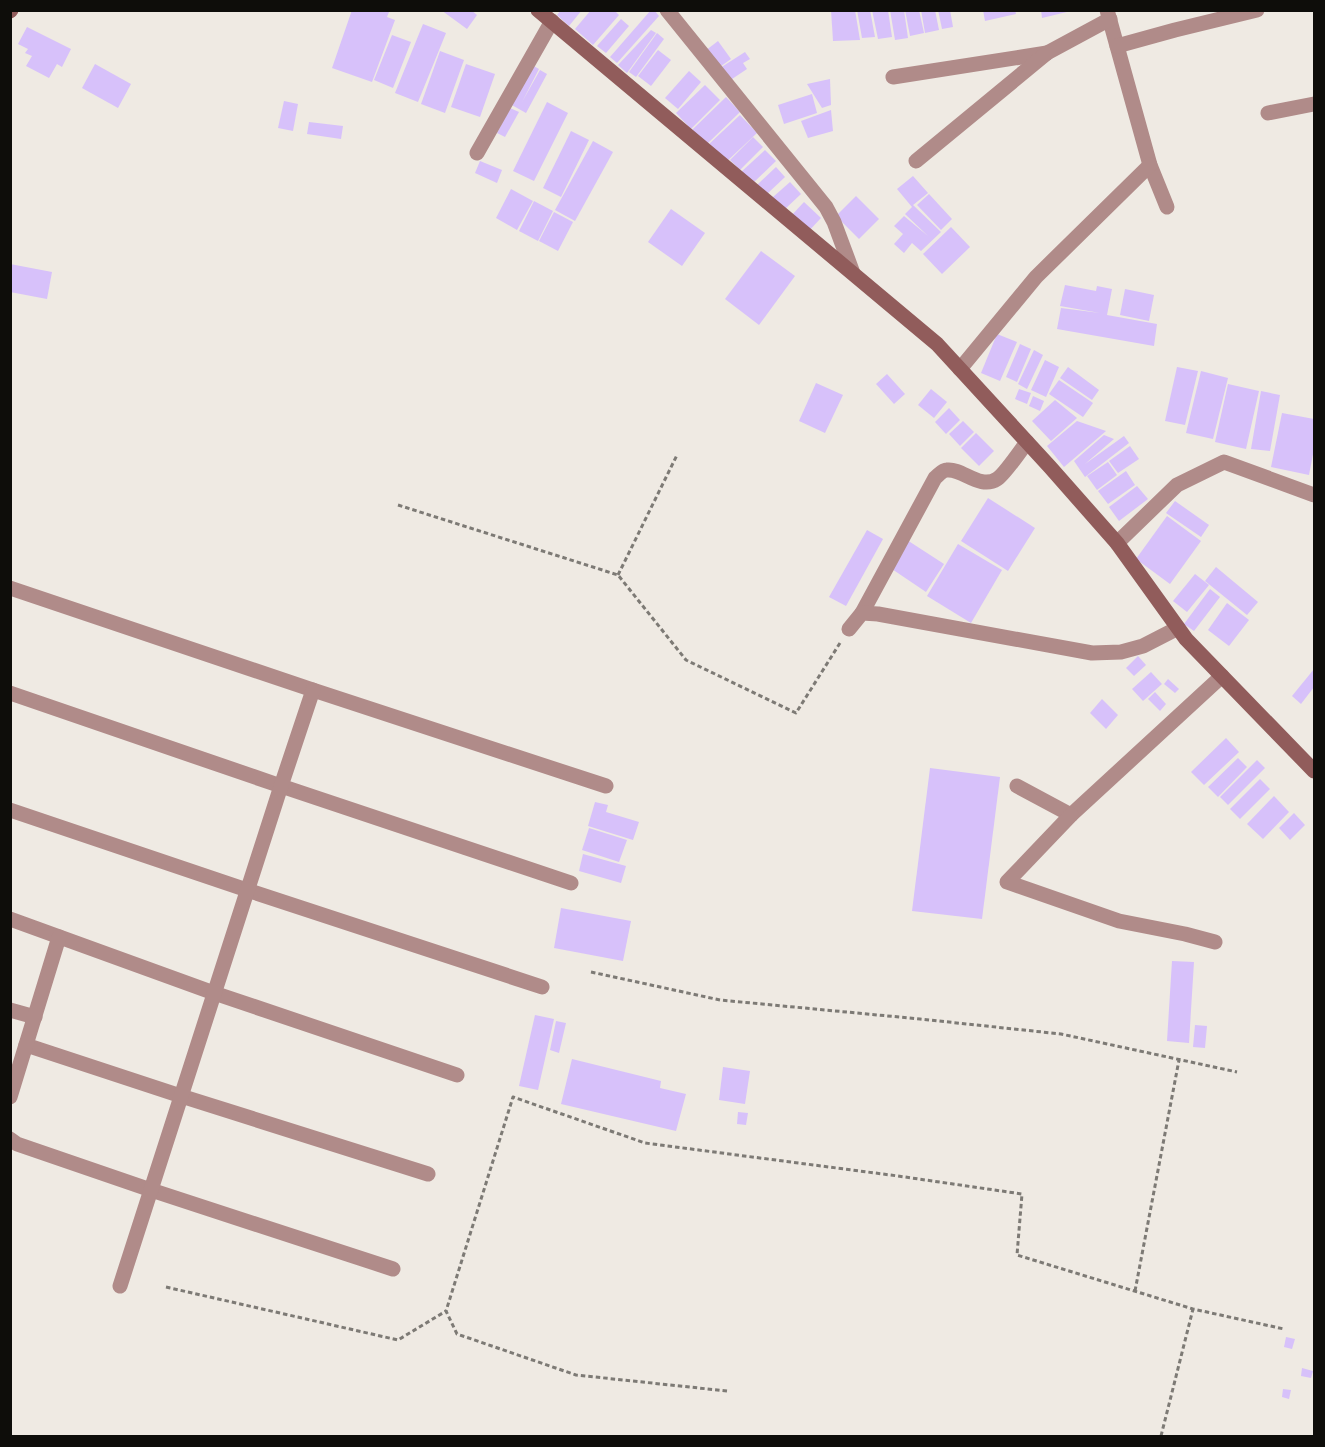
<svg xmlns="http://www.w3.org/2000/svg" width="1325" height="1447" font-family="Manrope,sans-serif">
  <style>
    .building { fill: #d7c1fa }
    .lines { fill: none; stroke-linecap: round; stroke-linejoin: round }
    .path { stroke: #7d7a75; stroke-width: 3; stroke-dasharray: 4.5 3; stroke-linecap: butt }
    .minor { stroke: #b08b89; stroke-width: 15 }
    .secondary { stroke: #915c5b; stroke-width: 15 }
  </style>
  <rect width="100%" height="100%" fill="#efeae3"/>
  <!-- building -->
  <g class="building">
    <path d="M 352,10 L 386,10 L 389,12 L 387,17 L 395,20 L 372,82 L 332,68 Z"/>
    <path d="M 441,10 L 471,10 L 477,15 L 467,29 Z"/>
    <path d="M 561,10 L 582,10 L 569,26 L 557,15 Z"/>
    <path d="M 591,10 L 614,10 L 619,15 L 593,45 L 575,29 Z"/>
    <path d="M 651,10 L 654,10 L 659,16 L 617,63 L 610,57 Z"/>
    <path d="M 831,10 L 855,10 L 860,40 L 833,41 Z"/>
    <path d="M 857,10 L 870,10 L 875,37 L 862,38 Z"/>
    <path d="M 872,10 L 888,10 L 892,37 L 878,39 Z"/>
    <path d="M 890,10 L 904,10 L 908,38 L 895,40 Z"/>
    <path d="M 905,10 L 919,10 L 924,33 L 910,36 Z"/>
    <path d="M 921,10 L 935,10 L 939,30 L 925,33 Z"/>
    <path d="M 938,10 L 950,10 L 953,27 L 942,29 Z"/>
    <path d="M 983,10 L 1015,10 L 1016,14 L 985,21 Z"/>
    <path d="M 1041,10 L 1070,10 L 1071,11 L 1042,18 Z"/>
    <path d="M 621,19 L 629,26 L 606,53 L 597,46 Z"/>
    <path d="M 423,24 L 446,33 L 418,102 L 395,93 Z"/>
    <path d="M 27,27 L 71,49 L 62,67 L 57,64 L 49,78 L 26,66 L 32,56 L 25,53 L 28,49 L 18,44 Z"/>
    <path d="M 651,30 L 656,33 L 627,73 L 618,65 Z"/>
    <path d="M 657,33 L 664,39 L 636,77 L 629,72 Z"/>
    <path d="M 392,35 L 411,42 L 393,88 L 374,80 Z"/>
    <path d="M 718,41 L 731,59 L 717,69 L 705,51 Z"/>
    <path d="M 658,50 L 671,60 L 651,86 L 638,76 Z"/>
    <path d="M 440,51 L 464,60 L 445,113 L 421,104 Z"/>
    <path d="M 745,52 L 750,59 L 743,63 L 747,69 L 729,81 L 720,68 Z"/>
    <path d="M 95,64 L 131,84 L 118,108 L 82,88 Z"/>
    <path d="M 466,64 L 495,74 L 480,117 L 451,107 Z"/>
    <path d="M 530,64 L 539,69 L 522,102 L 540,70 L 547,74 L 526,113 L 510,104 Z"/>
    <path d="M 689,71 L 701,82 L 678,109 L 665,98 Z"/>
    <path d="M 830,79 L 831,105 L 822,108 L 807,84 Z"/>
    <path d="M 705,85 L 720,100 L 691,129 L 676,113 Z"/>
    <path d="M 812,94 L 817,113 L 784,124 L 778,105 Z"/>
    <path d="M 726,97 L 740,112 L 706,145 L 692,130 Z"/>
    <path d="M 284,101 L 298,104 L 293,131 L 278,128 Z"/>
    <path d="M 547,102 L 568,113 L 534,181 L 513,171 Z"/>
    <path d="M 510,108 L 519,112 L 505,137 L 497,133 Z"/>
    <path d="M 831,110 L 833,131 L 808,138 L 801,121 Z"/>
    <path d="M 740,115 L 757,133 L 724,164 L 707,146 Z"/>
    <path d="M 309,122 L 343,126 L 341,139 L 307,134 Z"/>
    <path d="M 571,131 L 589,140 L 561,197 L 543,188 Z"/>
    <path d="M 753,137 L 763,147 L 740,170 L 730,160 Z"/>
    <path d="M 593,141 L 613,152 L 575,221 L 555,210 Z"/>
    <path d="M 765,150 L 776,161 L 752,184 L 741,172 Z"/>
    <path d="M 480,161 L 502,170 L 497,183 L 475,173 Z"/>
    <path d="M 776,167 L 785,177 L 766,195 L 757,185 Z"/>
    <path d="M 913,176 L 928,193 L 913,205 L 941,232 L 921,251 L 912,243 L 904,253 L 894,244 L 903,234 L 894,226 L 904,216 L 928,236 L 905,214 L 912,207 L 897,189 Z"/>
    <path d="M 790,182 L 801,194 L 784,210 L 773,197 Z"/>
    <path d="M 511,189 L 533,201 L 517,230 L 496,218 Z"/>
    <path d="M 929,194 L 952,219 L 941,230 L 917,205 Z"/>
    <path d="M 856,196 L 879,219 L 859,239 L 836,216 Z"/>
    <path d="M 534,201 L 553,211 L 538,241 L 519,231 Z"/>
    <path d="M 804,202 L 821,218 L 807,233 L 790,217 Z"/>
    <path d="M 671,209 L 705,233 L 682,266 L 648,242 Z"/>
    <path d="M 554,212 L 573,222 L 558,251 L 539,241 Z"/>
    <path d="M 951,227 L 970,247 L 942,274 L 923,254 Z"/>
    <path d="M 761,251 L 795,276 L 759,325 L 725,299 Z"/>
    <path d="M 10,264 L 52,272 L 47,299 L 10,292 Z"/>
    <path d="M 1065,285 L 1096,291 L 1097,286 L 1112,289 L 1107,315 L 1157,324 L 1154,346 L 1057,329 L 1061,308 L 1100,313 L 1060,306 Z"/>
    <path d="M 1125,289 L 1154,295 L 1149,321 L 1120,315 Z"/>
    <path d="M 997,334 L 1017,342 L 1000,381 L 981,373 Z"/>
    <path d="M 1020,344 L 1031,349 L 1017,382 L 1006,377 Z"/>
    <path d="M 1034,350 L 1043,355 L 1027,389 L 1018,384 Z"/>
    <path d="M 1045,360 L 1059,367 L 1046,397 L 1031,390 Z"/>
    <path d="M 1068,367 L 1099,390 L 1092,400 L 1060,378 Z"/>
    <path d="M 1177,367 L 1198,371 L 1185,425 L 1165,421 Z"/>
    <path d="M 1201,371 L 1228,378 L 1213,439 L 1186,433 Z"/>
    <path d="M 887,374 L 905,394 L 894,404 L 876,384 Z"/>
    <path d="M 1059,380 L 1093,403 L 1083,417 L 1049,394 Z"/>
    <path d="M 816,383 L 843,395 L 825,433 L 799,421 Z"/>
    <path d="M 1228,384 L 1259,391 L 1246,449 L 1215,442 Z"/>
    <path d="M 931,389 L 947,402 L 934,418 L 918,405 Z"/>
    <path d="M 1019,389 L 1031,393 L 1027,404 L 1015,399 Z"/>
    <path d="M 1261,391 L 1280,395 L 1270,451 L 1251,449 Z"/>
    <path d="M 1033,396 L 1044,401 L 1040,411 L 1029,406 Z"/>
    <path d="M 1055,400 L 1077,418 L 1051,441 L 1032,421 Z"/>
    <path d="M 949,408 L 960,420 L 946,434 L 935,422 Z"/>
    <path d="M 1282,413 L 1314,419 L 1314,449 L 1309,475 L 1271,467 Z"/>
    <path d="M 963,421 L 974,432 L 960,446 L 949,434 Z"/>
    <path d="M 1077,421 L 1106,431 L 1064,467 L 1047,446 Z"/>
    <path d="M 976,433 L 994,451 L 979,466 L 961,448 Z"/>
    <path d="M 1104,435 L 1114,439 L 1085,464 L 1124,436 L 1129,443 L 1085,477 L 1074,461 Z"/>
    <path d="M 1130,446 L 1139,459 L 1118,473 L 1109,461 Z"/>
    <path d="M 1108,462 L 1117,475 L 1097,490 L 1087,476 Z"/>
    <path d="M 1126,471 L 1135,485 L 1108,504 L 1098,491 Z"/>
    <path d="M 1137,486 L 1148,499 L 1119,521 L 1109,507 Z"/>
    <path d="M 988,498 L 1035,528 L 1008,571 L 961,541 Z"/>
    <path d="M 1175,501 L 1209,525 L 1201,537 L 1166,513 Z"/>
    <path d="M 1167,516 L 1201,541 L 1170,584 L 1136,559 Z"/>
    <path d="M 867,530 L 883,539 L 846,606 L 829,597 Z"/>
    <path d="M 907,540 L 944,564 L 926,592 L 889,567 Z"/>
    <path d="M 958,544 L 1002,570 L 971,623 L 927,596 Z"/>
    <path d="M 1216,567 L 1258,602 L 1247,615 L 1205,581 Z"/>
    <path d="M 1195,574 L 1209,585 L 1187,612 L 1173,601 Z"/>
    <path d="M 1210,589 L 1220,597 L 1194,631 L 1184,624 Z"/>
    <path d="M 1227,603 L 1249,620 L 1229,646 L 1208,630 Z"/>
    <path d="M 1138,656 L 1146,665 L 1134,676 L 1126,668 Z"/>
    <path d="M 1314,669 L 1314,687 L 1301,704 L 1292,696 Z"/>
    <path d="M 1151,672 L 1162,684 L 1143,701 L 1132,689 Z"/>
    <path d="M 1168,679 L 1179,689 L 1175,693 L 1164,684 Z"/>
    <path d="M 1155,692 L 1166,704 L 1160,711 L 1148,699 Z"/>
    <path d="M 1102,699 L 1118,715 L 1106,729 L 1090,713 Z"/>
    <path d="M 1226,738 L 1239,752 L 1204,785 L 1191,772 Z"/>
    <path d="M 1238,758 L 1247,767 L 1218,797 L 1208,787 Z"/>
    <path d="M 1257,760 L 1265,768 L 1228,805 L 1220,797 Z"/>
    <path d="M 930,768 L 1000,777 L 982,919 L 912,911 Z"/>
    <path d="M 1260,779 L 1270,789 L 1240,819 L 1230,809 Z"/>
    <path d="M 1274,796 L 1289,812 L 1263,839 L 1247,824 Z"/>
    <path d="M 595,802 L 608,805 L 606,812 L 639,822 L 633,840 L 588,826 Z"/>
    <path d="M 1294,813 L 1305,825 L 1290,840 L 1279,828 Z"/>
    <path d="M 589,828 L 627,840 L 619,862 L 582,850 Z"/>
    <path d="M 583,854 L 626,866 L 621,883 L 579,871 Z"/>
    <path d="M 561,908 L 631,921 L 623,961 L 554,948 Z"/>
    <path d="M 1172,961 L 1194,962 L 1189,1043 L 1167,1041 Z"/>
    <path d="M 535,1015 L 554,1019 L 538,1090 L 519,1086 Z"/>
    <path d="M 556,1021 L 566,1023 L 559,1053 L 550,1050 Z"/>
    <path d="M 1195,1025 L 1207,1026 L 1205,1048 L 1193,1047 Z"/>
    <path d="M 572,1059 L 661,1081 L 660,1088 L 686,1094 L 676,1131 L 561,1104 Z"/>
    <path d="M 723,1067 L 750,1071 L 745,1104 L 719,1100 Z"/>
    <path d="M 738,1112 L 748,1113 L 746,1125 L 737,1124 Z"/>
    <path d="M 1286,1337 L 1295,1339 L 1292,1349 L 1284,1347 Z"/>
    <path d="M 1302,1368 L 1313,1371 L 1311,1378 L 1301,1376 Z"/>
    <path d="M 1283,1389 L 1291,1390 L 1289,1399 L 1282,1397 Z"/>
  </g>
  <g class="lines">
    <!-- path -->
    <g class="path">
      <path d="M 398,505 L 618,575 L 686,660 L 796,713 L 840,643"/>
      <path d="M 618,575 L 677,455"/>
      <path d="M 591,972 L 720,1000 L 920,1019 L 1061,1034 L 1237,1072"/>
      <path d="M 166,1287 L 398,1340 L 446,1311"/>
      <path d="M 1135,1291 L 1179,1060"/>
      <path d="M 727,1391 L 576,1375 L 457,1334 L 446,1311 L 513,1097 L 645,1143 L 898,1176 L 1022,1194 L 1017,1255 L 1193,1309 L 1284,1329"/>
      <path d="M 1161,1436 L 1193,1309"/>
    </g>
    <!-- minor -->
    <g class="minor">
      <path d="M 667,10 L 826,207 L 834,222 L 853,273"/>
      <path d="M 1107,10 L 1150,165 L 1167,207"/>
      <path d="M 1117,46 L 1175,30 L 1257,10"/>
      <path d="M 893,77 L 1047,53"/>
      <path d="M 1268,113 L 1314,104"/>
      <path d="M 477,153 L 552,21"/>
      <path d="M 916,161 L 1047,53 L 1110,19"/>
      <path d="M 960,369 L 1036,277 L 1150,165"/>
      <path d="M 1117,543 L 1177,485 L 1224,462 L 1314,495"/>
      <path d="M 10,588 L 313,690 L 606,786"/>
      <path d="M 862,613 L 935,478 C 939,475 942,470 947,470 C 962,468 980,490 997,479 C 1004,475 1021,450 1027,442"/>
      <path d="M 849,629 L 862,613 L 878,614 L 1092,653 L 1121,652 L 1143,646 L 1178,628"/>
      <path d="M 10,693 L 281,786 L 571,883"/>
      <path d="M 1017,786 L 1071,815 L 1222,676"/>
      <path d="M 10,810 L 247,890 L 542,987"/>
      <path d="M 1071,815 L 1007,882 L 1119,921 L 1185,934 L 1215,942"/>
      <path d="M 10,919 L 214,993 L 457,1075"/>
      <path d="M 10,1010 L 35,1017"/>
      <path d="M 26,1045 L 181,1096 L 428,1174"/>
      <path d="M 10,1097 L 59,937"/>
      <path d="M 10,1139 L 17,1144 L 151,1190 L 393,1269"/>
      <path d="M 120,1286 L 281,786 L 313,690"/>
    </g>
    <!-- secondary -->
    <g class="secondary">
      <path d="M 538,10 L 937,344 L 1050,467 L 1117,543 L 1186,639 L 1314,771"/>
      <path d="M 10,11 L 11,10"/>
    </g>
  </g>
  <!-- border -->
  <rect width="1325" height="1447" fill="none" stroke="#0e0d0a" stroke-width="24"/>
</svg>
